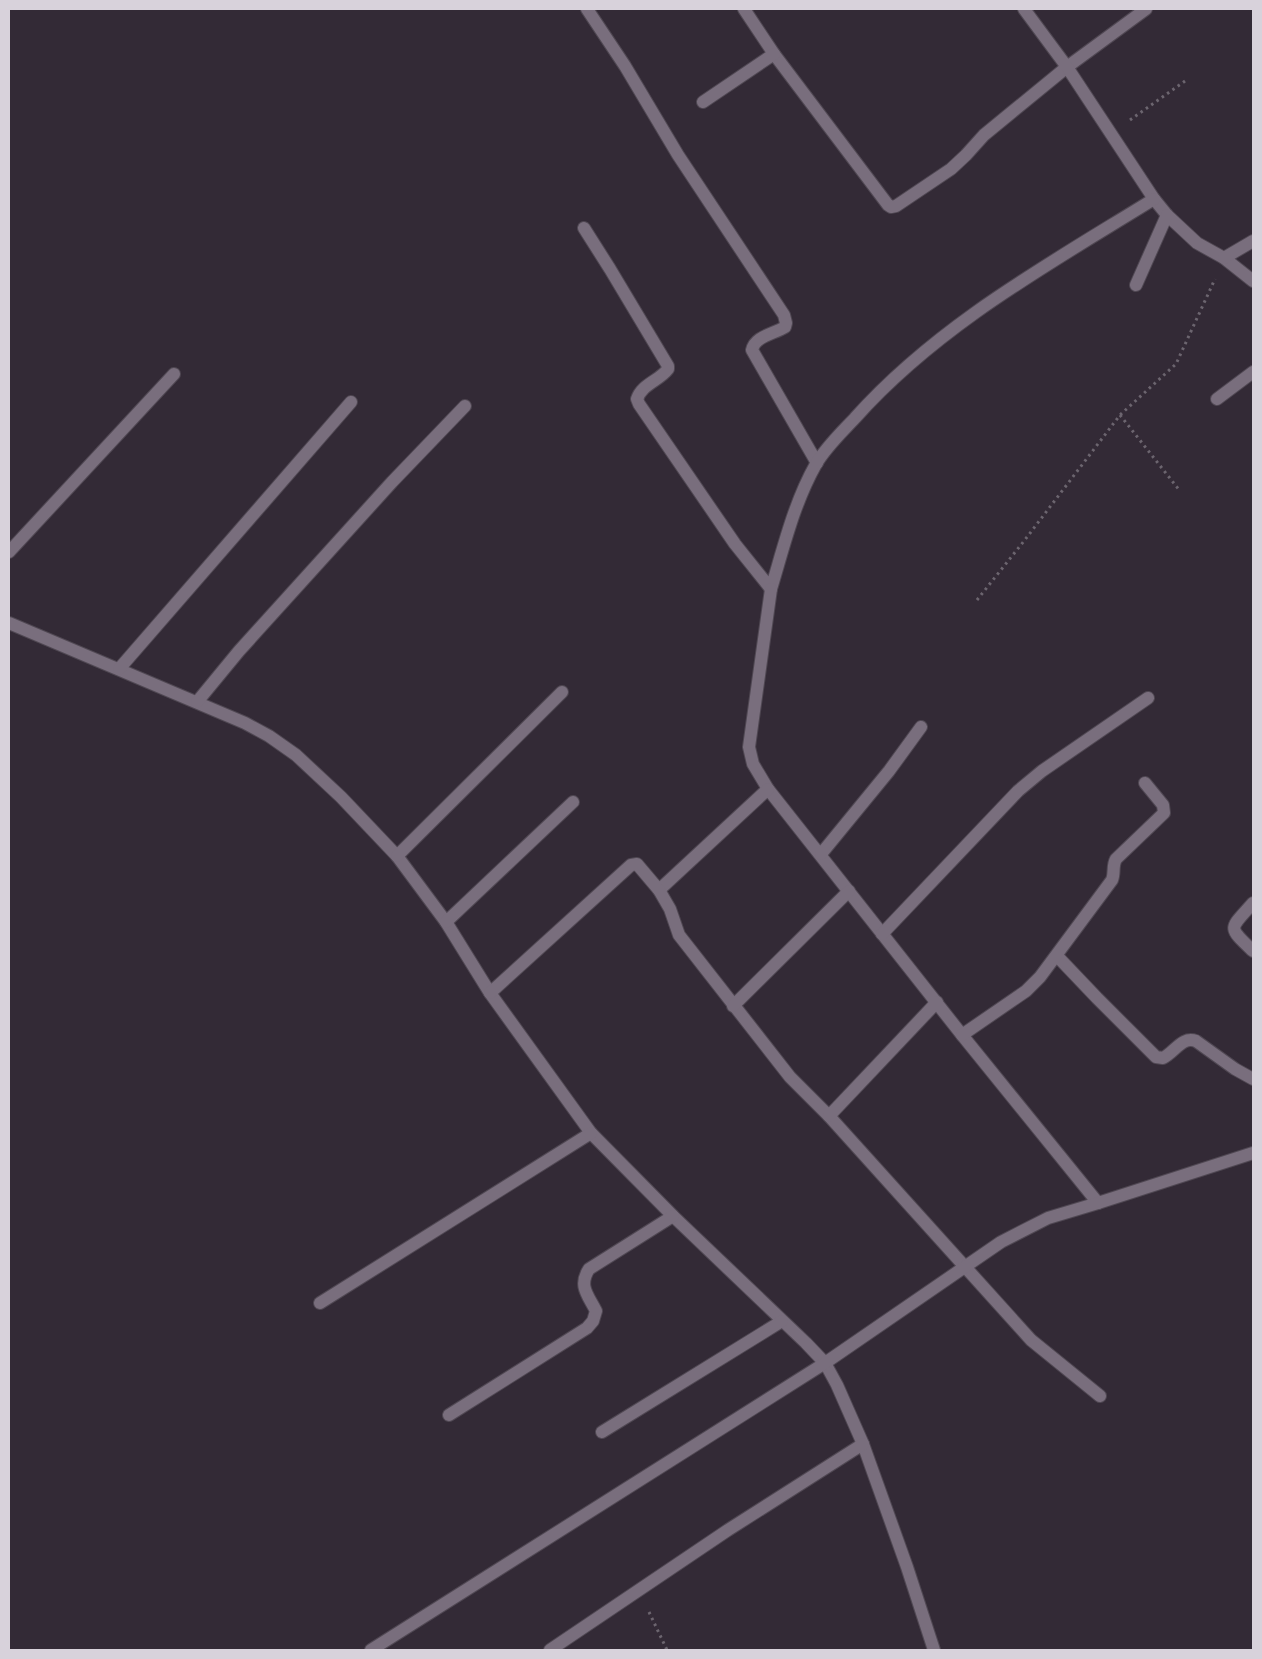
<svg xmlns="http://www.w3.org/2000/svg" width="1262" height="1659" font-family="'Fira Sans',sans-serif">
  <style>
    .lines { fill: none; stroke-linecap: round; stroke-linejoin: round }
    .minor-casing { stroke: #504853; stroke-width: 14 }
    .path { stroke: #6c656f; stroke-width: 3; stroke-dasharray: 2.5 4; stroke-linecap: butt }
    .minor { stroke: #796e7d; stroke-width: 12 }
  </style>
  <rect width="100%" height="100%" fill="#332a36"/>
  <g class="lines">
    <!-- minor casing -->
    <g class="minor-casing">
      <g id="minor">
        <path d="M 587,9 L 625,66 L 678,155 L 784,315 L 786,323 L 785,327 C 774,334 755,336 752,350 L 817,463"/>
        <path d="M 744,9 L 774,54 L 888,205 L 891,207 L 896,206 L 951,169 L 966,155 L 984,135 L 1012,112 L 1067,67 L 1146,9"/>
        <path d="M 1024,9 L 1067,67 L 1154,199 L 1167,215 L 1197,243 L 1224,258 L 1253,281"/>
        <path d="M 703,102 L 774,54"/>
        <path d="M 584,228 L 610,269 L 668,366 L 668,369 C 659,381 642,384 637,399 L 639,404 L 735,544 L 771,589 C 784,546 794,503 816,464 C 826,447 841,433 855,418 C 938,325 1049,264 1154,199"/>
        <path d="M 1224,258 L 1253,241"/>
        <path d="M 1136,285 L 1167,215"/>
        <path d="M 1217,399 L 1253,372"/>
        <path d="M 9,552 L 174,374"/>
        <path d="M 771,589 L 749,747 L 753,764 L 768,789 L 962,1035 L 1098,1203"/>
        <path d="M 9,623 L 245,723 L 269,736 L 296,755 L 341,797 L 397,856 L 446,922 L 490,993 L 591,1133 L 673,1216 L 806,1343 L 825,1363 L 837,1385 L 863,1444 L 907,1567 L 934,1650"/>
        <path d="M 119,669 L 351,402"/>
        <path d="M 197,702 L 239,651 L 392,482 L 465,406"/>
        <path d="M 821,854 L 889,771 L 921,727"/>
        <path d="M 397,856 L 562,692"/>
        <path d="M 659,890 L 768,789"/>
        <path d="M 1253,903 C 1229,930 1227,926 1253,951"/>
        <path d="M 446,922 L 573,802"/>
        <path d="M 882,934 L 1018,791 L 1042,771 L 1148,698"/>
        <path d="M 1057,956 L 1097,998 L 1156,1057 L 1163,1058 C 1175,1052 1182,1036 1196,1041 L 1235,1069 L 1253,1079"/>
        <path d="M 490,993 L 631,865 L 637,864 L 659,890 L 670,909 L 679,935 L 790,1077 L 829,1116 L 1031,1340 L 1100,1396"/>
        <path d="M 733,1006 L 849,891"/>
        <path d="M 962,1035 L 1026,991 L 1040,977 L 1112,880 C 1115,873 1112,866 1116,859 L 1164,813 L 1163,805 L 1145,783"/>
        <path d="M 829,1116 L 937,1002"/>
        <path d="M 320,1303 L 591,1133"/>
        <path d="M 449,1415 L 587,1328 L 593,1321 L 596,1311 C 588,1295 578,1286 589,1269 L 673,1216"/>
        <path d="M 602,1432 L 782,1321"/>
        <path d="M 371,1650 L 825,1363 L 1001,1242 L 1048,1218 L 1098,1203 L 1253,1153"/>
        <path d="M 550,1650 L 728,1530 L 863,1444"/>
      </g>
    </g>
    <!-- path -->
    <g class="path">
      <path d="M 1130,120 L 1185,81"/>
      <path d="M 1120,415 L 1180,491"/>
      <path d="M 977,600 L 1024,541 L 1120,415 L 1176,364 L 1215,279"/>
      <path d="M 649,1612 L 667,1650"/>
    </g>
    <!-- minor -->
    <use href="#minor" class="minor"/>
  </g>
  <!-- border -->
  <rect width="1262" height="1659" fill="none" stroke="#d8d2db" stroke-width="20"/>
</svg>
